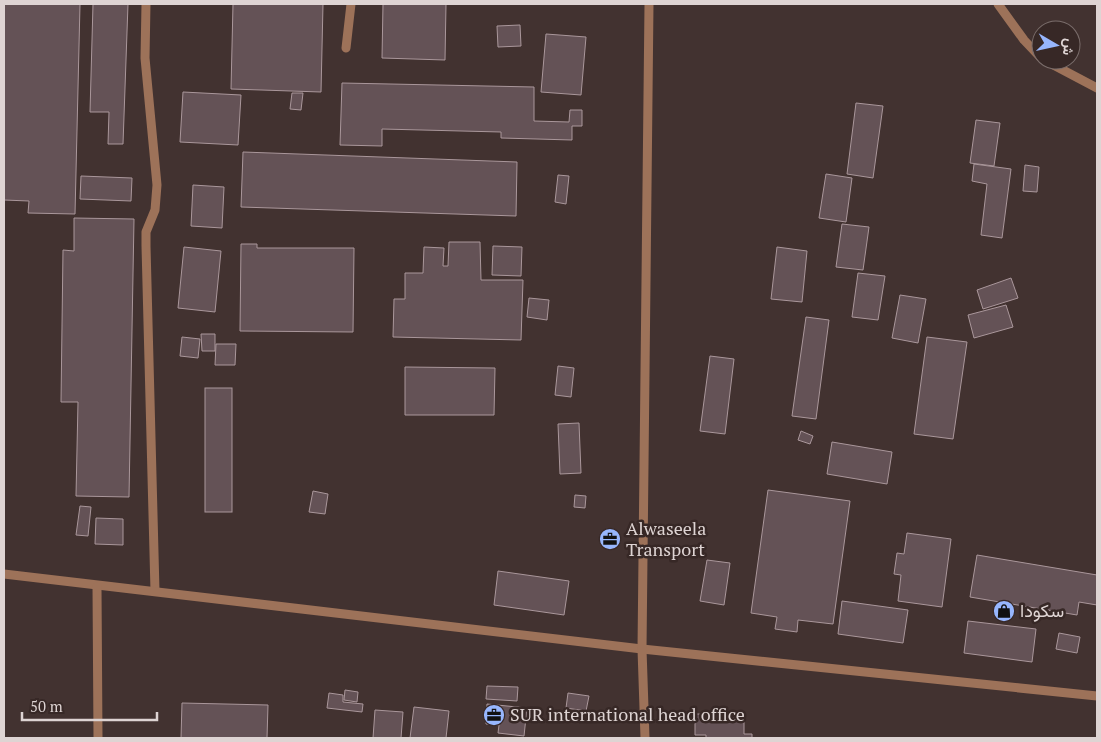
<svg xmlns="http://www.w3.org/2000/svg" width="1101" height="742" font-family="'PT Serif',Vazirmatn,serif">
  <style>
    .building { fill: #645256; stroke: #aa979b }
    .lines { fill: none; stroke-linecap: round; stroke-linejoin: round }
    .lane { stroke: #9d7259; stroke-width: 9 }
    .labels { text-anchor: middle; stroke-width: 5; stroke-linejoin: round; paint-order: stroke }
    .poi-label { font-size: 18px; fill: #ded4d3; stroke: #372826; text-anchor: start }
  </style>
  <rect width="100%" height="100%" fill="#423230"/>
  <!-- building -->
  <g class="building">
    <path d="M 4,4 L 80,4 L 75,214 L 28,213 L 29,201 L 4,200 Z"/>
    <path d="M 93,4 L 128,4 L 123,144 L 108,144 L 109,112 L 90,112 Z"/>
    <path d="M 233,4 L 323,4 L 321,92 L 231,89 Z"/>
    <path d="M 383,4 L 446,4 L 445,60 L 382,58 Z"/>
    <path d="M 520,25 L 521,46 L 498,47 L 497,26 Z"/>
    <path d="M 546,34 L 586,37 L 581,95 L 541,92 Z"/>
    <path d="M 342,83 L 534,87 L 534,121 L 569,122 L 570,110 L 582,110 L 582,126 L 572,126 L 572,140 L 501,138 L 501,132 L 382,129 L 382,146 L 340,145 Z"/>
    <path d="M 183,92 L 241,95 L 238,145 L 180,142 Z"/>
    <path d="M 292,93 L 303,93 L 301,110 L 290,109 Z"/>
    <path d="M 856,103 L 883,106 L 873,178 L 847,174 Z"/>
    <path d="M 976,120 L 1000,123 L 994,166 L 970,163 Z"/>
    <path d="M 243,152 L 517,162 L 516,216 L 241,207 Z"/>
    <path d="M 974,164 L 1011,169 L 1002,238 L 981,235 L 987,184 L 972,181 Z"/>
    <path d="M 1025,165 L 1039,167 L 1037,192 L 1023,191 Z"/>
    <path d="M 826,174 L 852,178 L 846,222 L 819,218 Z"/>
    <path d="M 558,175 L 569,176 L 566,204 L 555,202 Z"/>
    <path d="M 81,176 L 132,178 L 131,201 L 80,199 Z"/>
    <path d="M 193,185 L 224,187 L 222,228 L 191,226 Z"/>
    <path d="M 74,218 L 134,219 L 129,497 L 76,496 L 78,402 L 61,402 L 63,250 L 74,251 Z"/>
    <path d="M 842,224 L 869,227 L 863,270 L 836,267 Z"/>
    <path d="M 449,242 L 480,242 L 481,280 L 523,280 L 521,340 L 393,337 L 394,299 L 405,299 L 405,273 L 423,273 L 424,247 L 444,248 L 443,266 L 448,266 Z"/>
    <path d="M 241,244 L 257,244 L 257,248 L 354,248 L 353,332 L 240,331 Z"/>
    <path d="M 493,246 L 522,247 L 521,276 L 492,275 Z"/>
    <path d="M 184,247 L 221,251 L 215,312 L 178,308 Z"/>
    <path d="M 777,247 L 807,251 L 802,302 L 771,299 Z"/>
    <path d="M 858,273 L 885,276 L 878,320 L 852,317 Z"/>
    <path d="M 1011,278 L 1018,298 L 983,309 L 977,290 Z"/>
    <path d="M 900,295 L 926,299 L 918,343 L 892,338 Z"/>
    <path d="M 529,298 L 549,300 L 547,320 L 527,317 Z"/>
    <path d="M 1006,305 L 1013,327 L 974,338 L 968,315 Z"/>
    <path d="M 806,317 L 829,320 L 816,419 L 792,416 Z"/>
    <path d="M 201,334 L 215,334 L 215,351 L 202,351 Z"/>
    <path d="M 182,337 L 200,339 L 198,358 L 180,356 Z"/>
    <path d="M 927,337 L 967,342 L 953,439 L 914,434 Z"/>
    <path d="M 216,344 L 236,344 L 235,365 L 215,365 Z"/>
    <path d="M 710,356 L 734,359 L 725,434 L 700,431 Z"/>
    <path d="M 558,366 L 574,368 L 571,397 L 555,395 Z"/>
    <path d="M 405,367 L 495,368 L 494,415 L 405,415 Z"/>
    <rect x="205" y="388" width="27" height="124"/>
    <path d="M 579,423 L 581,473 L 560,474 L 558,424 Z"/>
    <path d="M 801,431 L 813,436 L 810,444 L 798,440 Z"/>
    <path d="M 832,442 L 892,452 L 887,484 L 827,474 Z"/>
    <path d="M 768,490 L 850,501 L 833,624 L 798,620 L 797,632 L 775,629 L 777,617 L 751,613 Z"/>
    <path d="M 313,491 L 328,494 L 325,514 L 309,512 Z"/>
    <path d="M 575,495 L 586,496 L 585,508 L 574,507 Z"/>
    <path d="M 80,506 L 91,507 L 88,536 L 76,535 Z"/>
    <path d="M 96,518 L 123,519 L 123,545 L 95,544 Z"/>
    <path d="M 907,533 L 951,539 L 942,607 L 898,601 L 901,575 L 894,574 L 897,553 L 904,554 Z"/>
    <path d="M 977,555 L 1097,575 L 1097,605 L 1079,602 L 1077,615 L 970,597 Z"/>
    <path d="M 707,560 L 730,563 L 724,605 L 700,601 Z"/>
    <path d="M 498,571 L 569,581 L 564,615 L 494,605 Z"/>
    <path d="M 842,601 L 908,610 L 903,643 L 838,634 Z"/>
    <path d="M 968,621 L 1036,629 L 1032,662 L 964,653 Z"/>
    <path d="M 1059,633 L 1080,637 L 1077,653 L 1056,649 Z"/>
    <path d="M 487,686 L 518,687 L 517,701 L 486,699 Z"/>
    <path d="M 345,690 L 358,692 L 357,702 L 344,700 Z"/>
    <path d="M 329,693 L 343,695 L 343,702 L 363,704 L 362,712 L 327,708 Z"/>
    <path d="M 568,693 L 589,696 L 586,711 L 566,708 Z"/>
    <path d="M 182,703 L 268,705 L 267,738 L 181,738 Z"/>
    <path d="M 487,704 L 527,708 L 524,736 L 498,733 L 499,725 L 486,724 Z"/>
    <path d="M 414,707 L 449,711 L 446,738 L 410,738 Z"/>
    <path d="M 375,710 L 403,712 L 401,738 L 373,738 Z"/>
    <path d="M 695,714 L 744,714 L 744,734 L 752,734 L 752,738 L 706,738 L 706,735 L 695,735 Z"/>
  </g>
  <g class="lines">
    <!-- lane -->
    <g class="lane">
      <path d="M 146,4 L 145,58 L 157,185 L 155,210 L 146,232 L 146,246 L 155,591"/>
      <path d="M 998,4 L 1024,40 L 1041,58"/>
      <path d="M 346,48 L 351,4"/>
      <path d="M 1044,60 L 1097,88"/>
      <path d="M 4,574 L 642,649 L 1097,696"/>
      <path d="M 97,587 L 98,738"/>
      <path d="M 645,738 L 642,649 L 649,4"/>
    </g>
  </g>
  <!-- icons -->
  <defs>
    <g id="office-disc" transform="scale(1.125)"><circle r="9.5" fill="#97b6fd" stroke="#372826"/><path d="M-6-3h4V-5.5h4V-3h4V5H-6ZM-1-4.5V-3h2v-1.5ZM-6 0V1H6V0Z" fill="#111"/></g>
    <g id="shop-disc" transform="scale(1.125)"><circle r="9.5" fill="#97b6fd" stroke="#372826"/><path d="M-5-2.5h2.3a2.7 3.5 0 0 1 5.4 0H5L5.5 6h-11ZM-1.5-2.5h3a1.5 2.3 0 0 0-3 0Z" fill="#111"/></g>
  </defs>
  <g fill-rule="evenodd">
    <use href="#office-disc" x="610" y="539"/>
    <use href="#shop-disc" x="1004" y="611"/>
    <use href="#office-disc" x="494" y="715"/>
  </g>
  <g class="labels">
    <!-- poi labels -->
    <g class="poi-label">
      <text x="626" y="535">Alwaseela<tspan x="626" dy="21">Transport</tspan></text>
      <text x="1020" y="617">سكودا</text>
      <text x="510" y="721">SUR international head office</text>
    </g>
  </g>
  <!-- border -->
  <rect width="1101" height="742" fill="none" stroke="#ded4d3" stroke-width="10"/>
  <!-- north arrow -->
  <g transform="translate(1056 45) rotate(99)"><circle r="24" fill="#372826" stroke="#7a6d6b"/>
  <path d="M0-4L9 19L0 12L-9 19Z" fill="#97b6fd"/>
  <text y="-8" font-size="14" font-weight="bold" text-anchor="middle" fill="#ded4d3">ش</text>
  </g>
  <!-- scale -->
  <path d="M22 712v8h135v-8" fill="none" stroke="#ded4d3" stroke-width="2.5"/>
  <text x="30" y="712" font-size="15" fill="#ded4d3" stroke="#372826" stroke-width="4" paint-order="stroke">50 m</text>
</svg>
